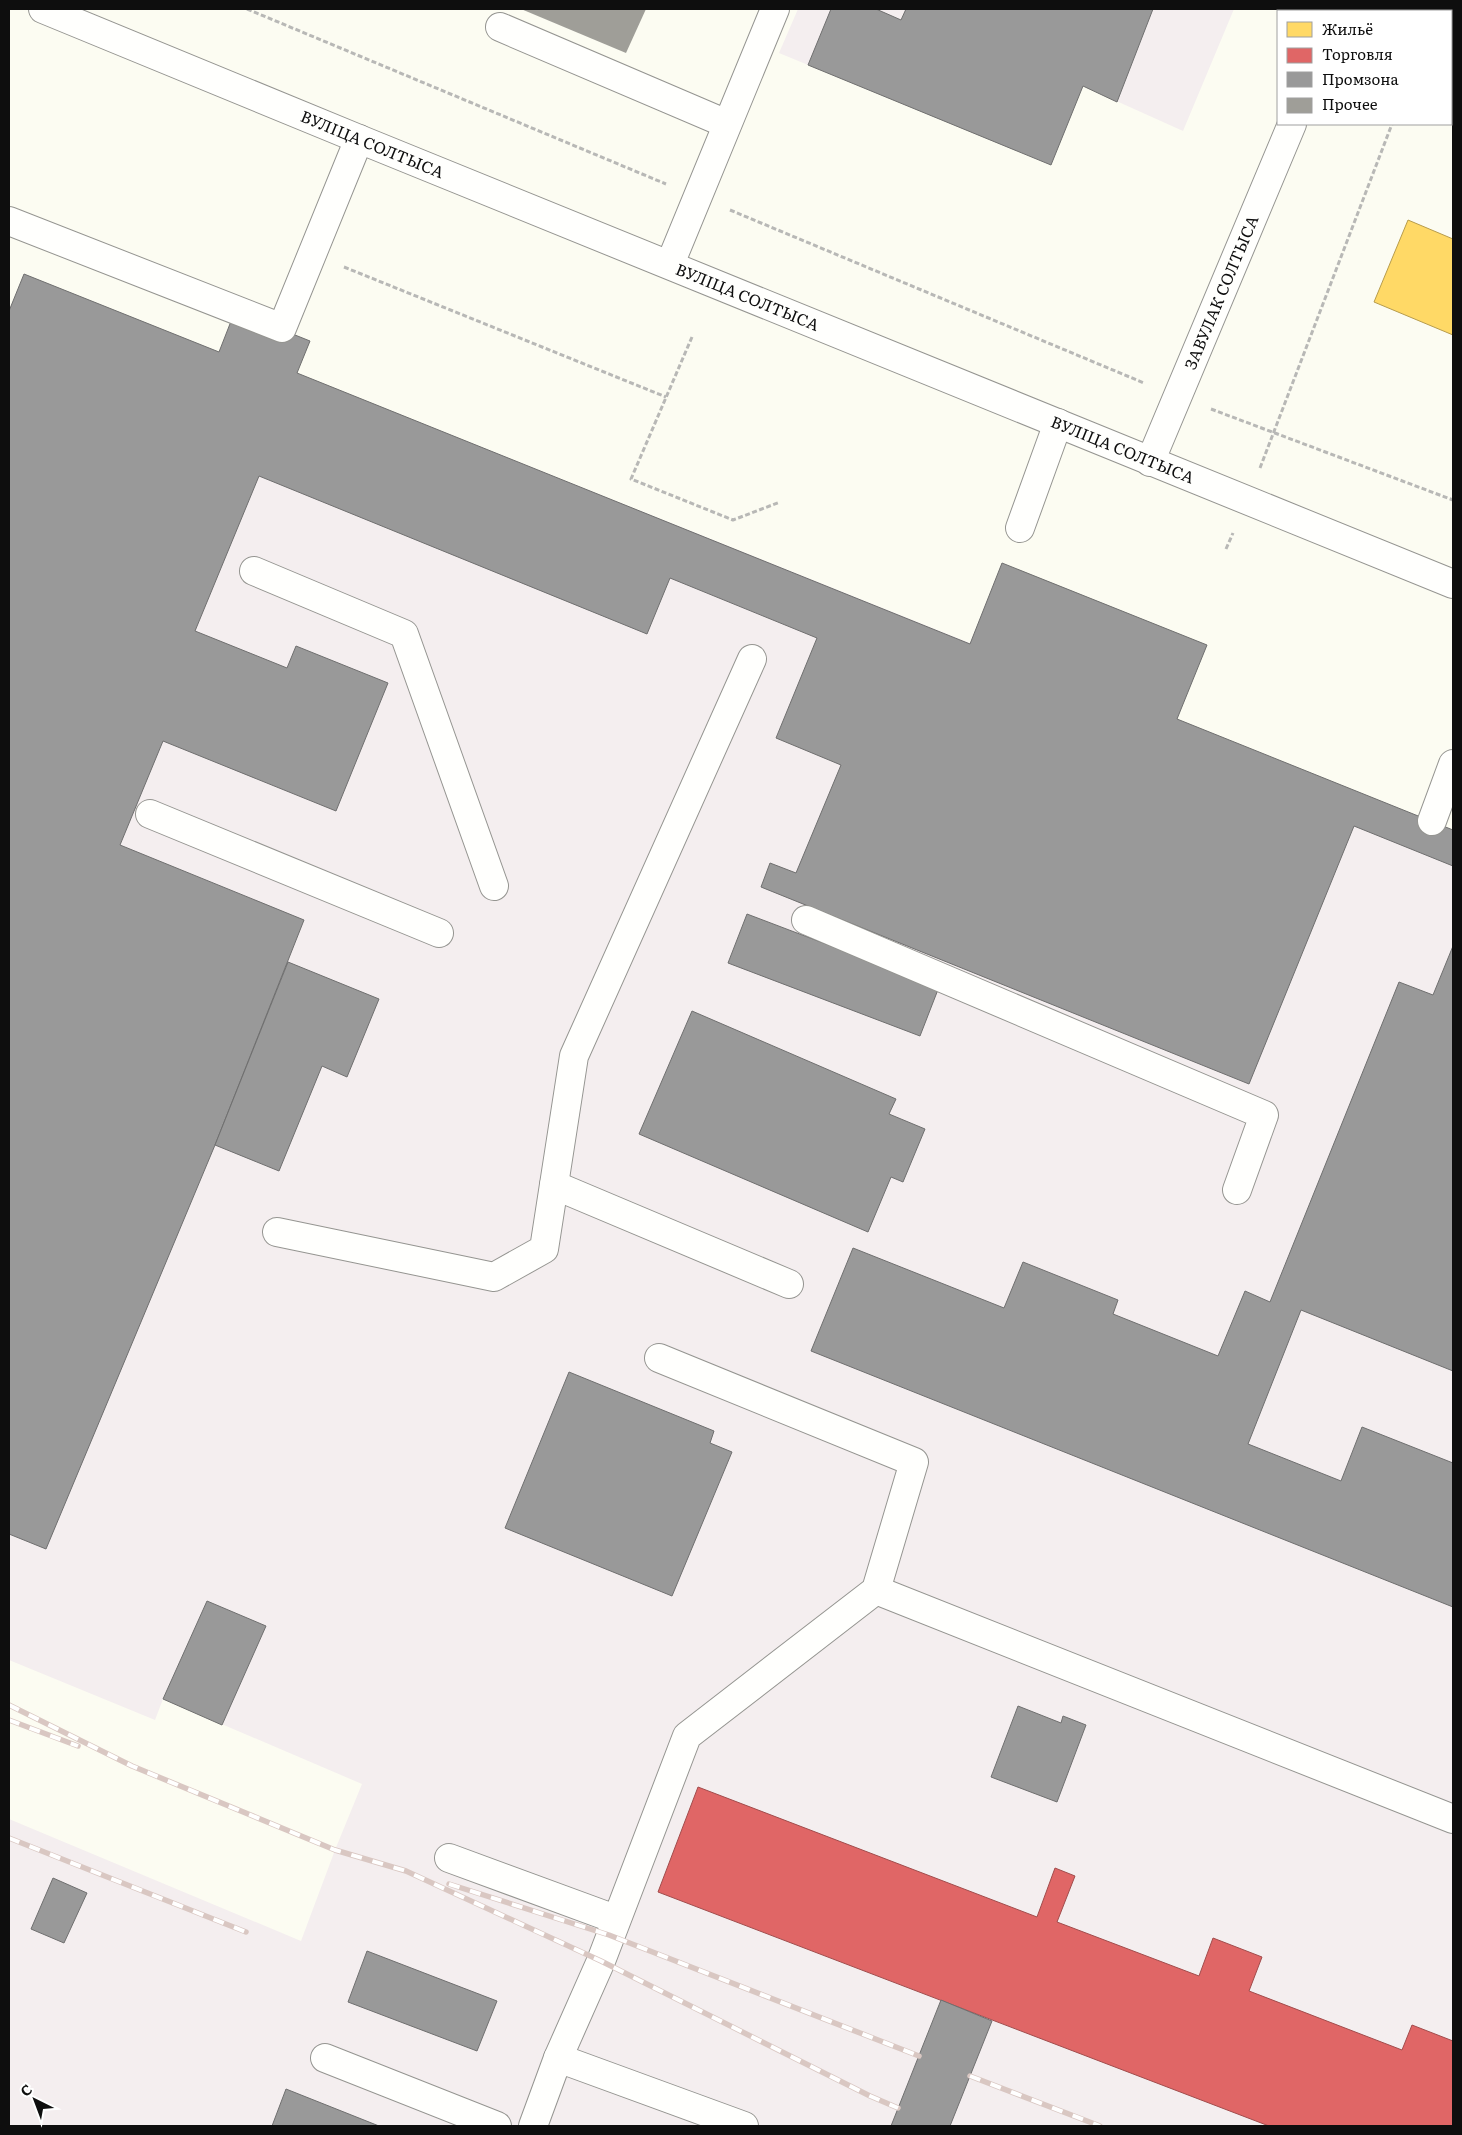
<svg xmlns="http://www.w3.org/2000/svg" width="1462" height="2135" font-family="Literata,serif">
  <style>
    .industrial { fill: #f4eeef }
    .homes { fill: #ffd966; stroke: #b79c4c }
    .shops { fill: #e06666; stroke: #a14c4c }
    .industry { fill: #999; stroke: #6f6f6f }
    .building { fill: #9f9e98 }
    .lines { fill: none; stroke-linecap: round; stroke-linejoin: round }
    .minor-casing { stroke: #959591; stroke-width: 30 }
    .path { stroke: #b8b8b6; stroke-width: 3; stroke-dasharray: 5 2.5; stroke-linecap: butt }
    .minor { stroke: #fffffd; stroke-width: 28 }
    .rail-casing { stroke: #d9c7c2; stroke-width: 5.5 }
    .rail { stroke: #fff; stroke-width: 4; stroke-dasharray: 11; stroke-linecap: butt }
    .labels { text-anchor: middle; stroke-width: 5; stroke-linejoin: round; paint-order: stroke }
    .street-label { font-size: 16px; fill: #0e0e0e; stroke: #fff }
  </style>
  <rect width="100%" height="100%" fill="#fcfcf2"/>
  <!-- industrial -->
  <g class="industrial">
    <path d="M 798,9 L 1234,9 L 1183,131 L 1083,86 L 1051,165 L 779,53 Z"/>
    <path d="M 24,274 L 219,352 L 235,311 L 297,373 L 970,643 L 1002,563 L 1177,719 L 1453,830 L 1453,2126 L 9,2126 L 9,1819 L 301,1941 L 335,1850 L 362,1784 L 163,1699 L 155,1720 L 9,1660 L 9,305 L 11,306 Z"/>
  </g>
  <!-- homes -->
  <path class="homes" d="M 1408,220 L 1453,239 L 1453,335 L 1374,302 Z"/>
  <!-- shops -->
  <path class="shops" d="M 698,1787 L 1037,1917 L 1055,1868 L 1075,1876 L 1057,1922 L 1199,1976 L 1213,1938 L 1262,1957 L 1249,1991 L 1402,2050 L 1412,2025 L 1453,2041 L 1453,2126 L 1269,2126 L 658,1892 Z"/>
  <!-- industry -->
  <g class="industry">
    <path d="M 831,9 L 876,9 L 901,20 L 906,9 L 1153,9 L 1117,102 L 1083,86 L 1051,165 L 808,65 Z"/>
    <path d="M 24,274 L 219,352 L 235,311 L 310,341 L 297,373 L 970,644 L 1002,563 L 1207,645 L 1177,719 L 1453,830 L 1453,866 L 1354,826 L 1249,1084 L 761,887 L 770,863 L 796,873 L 841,765 L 776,738 L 817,638 L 670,578 L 647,634 L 259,476 L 195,631 L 287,668 L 296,646 L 388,683 L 336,811 L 163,741 L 120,845 L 304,920 L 215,1145 L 46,1549 L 9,1534 L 9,311 Z"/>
    <path d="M 747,914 L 939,987 L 920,1036 L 728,963 Z"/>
    <path d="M 1453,946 L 1453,1371 L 1301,1310 L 1248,1444 L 1341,1481 L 1362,1427 L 1453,1463 L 1453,1607 L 811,1351 L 853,1248 L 1004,1308 L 1023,1262 L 1118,1300 L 1113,1314 L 1218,1356 L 1245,1291 L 1270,1302 L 1399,982 L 1433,995 Z"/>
    <path d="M 288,962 L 379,999 L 347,1077 L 322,1066 L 279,1171 L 215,1145 Z"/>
    <path d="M 692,1011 L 896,1099 L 889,1114 L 925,1129 L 903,1182 L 891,1177 L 868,1232 L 639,1134 Z"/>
    <path d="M 569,1372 L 714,1431 L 710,1443 L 732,1452 L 672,1596 L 505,1528 Z"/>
    <path d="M 207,1601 L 266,1626 L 222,1725 L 163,1699 Z"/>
    <path d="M 1018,1706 L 1061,1723 L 1063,1716 L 1086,1725 L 1057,1802 L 991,1777 Z"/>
    <path d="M 53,1878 L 87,1893 L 64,1943 L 31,1929 Z"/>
    <path d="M 367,1951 L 497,2001 L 477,2051 L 348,2002 Z"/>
    <path d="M 941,2000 L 992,2021 L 950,2126 L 891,2126 Z"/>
    <path d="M 286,2089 L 379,2126 L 272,2126 Z"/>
  </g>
  <!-- building -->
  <path class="building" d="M 521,9 L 646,9 L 626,53 Z"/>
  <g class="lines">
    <!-- minor casing -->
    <g class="minor-casing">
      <g id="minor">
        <path id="s1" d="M 43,9 L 359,139 L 1453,584"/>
        <path d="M 1339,11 L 1340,9"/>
        <path d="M 500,27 L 727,124"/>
        <path d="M 9,221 L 282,328 L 359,139"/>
        <path d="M 670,264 L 775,9"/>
        <path id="s2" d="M 1150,462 L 1292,124"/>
        <path d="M 1020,528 L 1058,423"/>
        <path d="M 254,571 L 404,634 L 494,886"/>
        <path d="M 150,814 L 439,933"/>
        <path d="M 1432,821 L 1453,764"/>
        <path d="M 806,920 L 1264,1115 L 1237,1190"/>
        <path d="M 554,1185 L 789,1284"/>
        <path d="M 277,1232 L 494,1277 L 544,1249 L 574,1056 L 752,659"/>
        <path d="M 876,1590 L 1453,1819"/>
        <path d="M 449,1858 L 615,1919"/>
        <path d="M 325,2058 L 497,2126"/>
        <path d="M 558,2058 L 601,1961 L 687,1736 L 876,1590 L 914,1462 L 659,1358"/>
        <path d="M 533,2126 L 558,2058 L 744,2126"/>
      </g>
    </g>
    <!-- path -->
    <g class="path">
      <path d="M 247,9 L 666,184"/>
      <path d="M 1435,11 L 1436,9"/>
      <path d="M 730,210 L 1144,383"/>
      <path d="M 344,267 L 666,397"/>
      <path d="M 692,337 L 631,479 L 733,520 L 780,502"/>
      <path d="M 1211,409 L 1453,500"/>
      <path d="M 1260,468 L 1392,124"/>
      <path d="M 1226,549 L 1233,533"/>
    </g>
    <!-- minor -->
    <use href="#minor" class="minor"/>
    <!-- rail casing -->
    <g class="rail-casing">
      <g id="rail">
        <path d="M 9,1705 L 132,1766 L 335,1850 L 406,1871 L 601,1961 L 870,2096 L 898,2108"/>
        <path d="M 9,1720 L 78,1746"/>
        <path d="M 9,1838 L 246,1932"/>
        <path d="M 449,1884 L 609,1935 L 919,2056"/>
        <path d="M 970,2076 L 1100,2126"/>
      </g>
    </g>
    <!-- rail -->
    <use href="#rail" class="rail"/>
  </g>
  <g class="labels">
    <!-- street labels -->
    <g class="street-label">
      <text dy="6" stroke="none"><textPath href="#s1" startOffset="356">ВУЛІЦА СОЛТЫСА</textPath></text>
      <text dy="6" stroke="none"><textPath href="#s2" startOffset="184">ЗАВУЛАК СОЛТЫСА</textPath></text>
      <text dy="6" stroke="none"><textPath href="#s1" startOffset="761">ВУЛІЦА СОЛТЫСА</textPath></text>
      <text dy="6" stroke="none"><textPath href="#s1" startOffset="1166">ВУЛІЦА СОЛТЫСА</textPath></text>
    </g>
  </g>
  <!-- border -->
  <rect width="1462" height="2135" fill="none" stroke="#0e0e0e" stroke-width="20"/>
  <!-- legend -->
  <rect x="1277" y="10" width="175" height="115" fill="#ffffff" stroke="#9f9f9f"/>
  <rect x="1287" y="22" width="25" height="15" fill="#ffd966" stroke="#9f9f9f"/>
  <text x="1322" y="35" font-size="15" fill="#0e0e0e">Жильё</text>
  <rect x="1287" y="48" width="25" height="15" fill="#e06666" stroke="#9f9f9f"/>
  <text x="1322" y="60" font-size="15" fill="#0e0e0e">Торговля</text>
  <rect x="1287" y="72" width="25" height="15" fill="#999999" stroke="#9f9f9f"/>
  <text x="1322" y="85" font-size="15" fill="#0e0e0e">Промзона</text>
  <rect x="1287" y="98" width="25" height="15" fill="#9f9e98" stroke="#9f9f9f"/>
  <text x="1322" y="110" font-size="15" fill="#0e0e0e">Прочее</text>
  <!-- north arrow -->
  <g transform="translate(35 2100) rotate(318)" stroke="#ffffff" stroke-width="4" paint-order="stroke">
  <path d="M0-4L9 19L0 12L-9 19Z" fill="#0e0e0e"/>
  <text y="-8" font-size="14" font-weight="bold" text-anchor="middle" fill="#0e0e0e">С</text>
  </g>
</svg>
